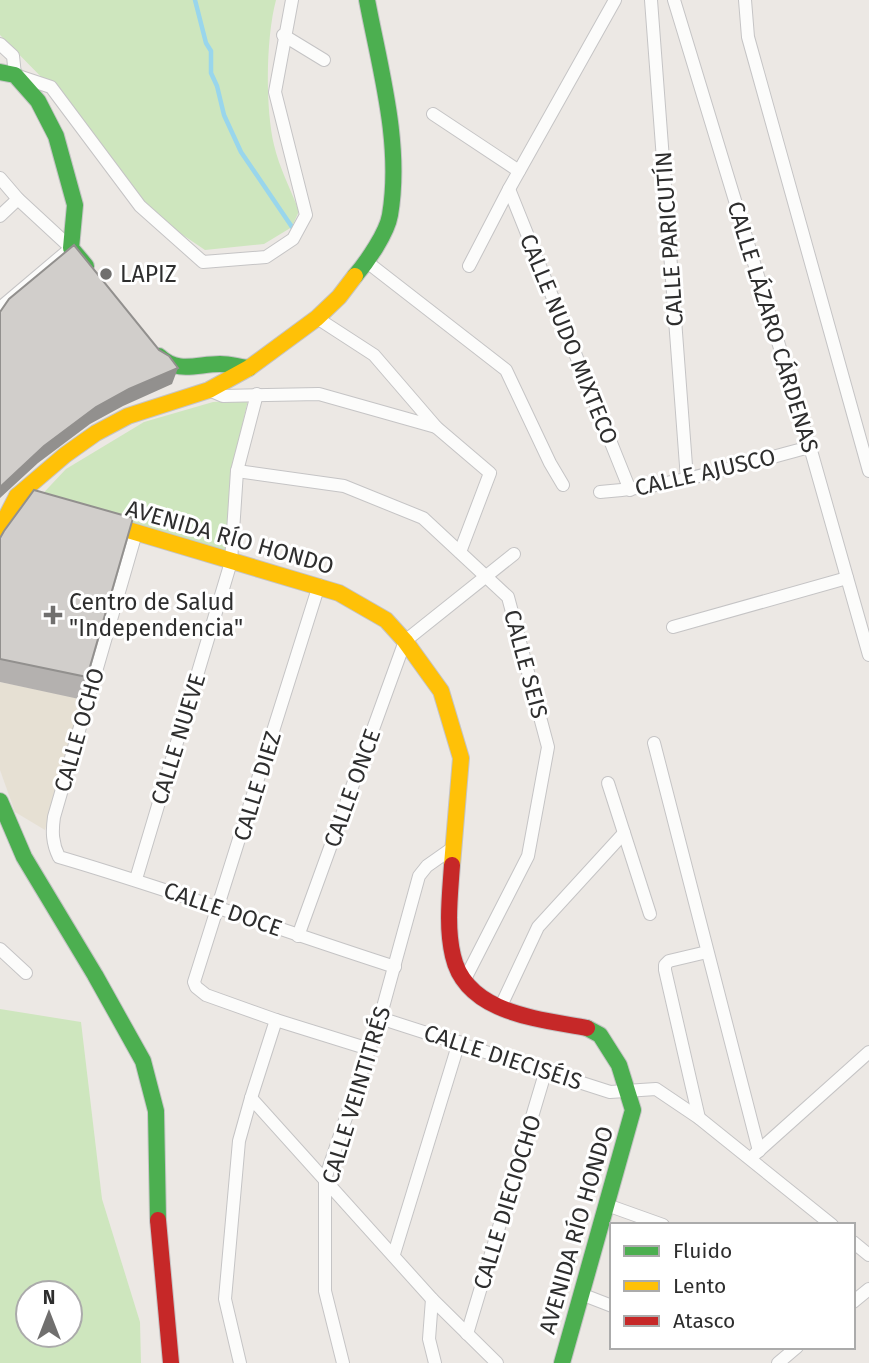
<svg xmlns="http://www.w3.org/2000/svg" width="869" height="1363" font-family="'Fira Sans',sans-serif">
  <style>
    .education { fill: #e6e0d3 }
    .green { fill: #cee6be; fill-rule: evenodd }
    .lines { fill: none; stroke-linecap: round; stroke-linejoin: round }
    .stream { stroke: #99d6ec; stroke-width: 4.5 }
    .street-casing { stroke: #c5c4c5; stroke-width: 14 }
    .fast-casing { stroke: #c5c4c5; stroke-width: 18 }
    .slow-casing { stroke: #c5c4c5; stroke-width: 18 }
    .jam-casing { stroke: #c5c4c5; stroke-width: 18 }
    .street { stroke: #fcfcfb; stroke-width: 12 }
    .fast { stroke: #4caf50; stroke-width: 16 }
    .slow { stroke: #ffc107; stroke-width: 16 }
    .jam { stroke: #c62828; stroke-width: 16 }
    .wall { fill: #b4b1af }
    .shaded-wall { fill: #92908e }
    .building { fill: #d1cecb; stroke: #92908e; stroke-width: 2 }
    .poi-dot { fill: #706f6e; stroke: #fff; stroke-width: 2.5 }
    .labels { text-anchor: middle; stroke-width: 6; stroke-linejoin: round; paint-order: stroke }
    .street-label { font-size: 23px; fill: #2e2e2e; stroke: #fff }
    .poi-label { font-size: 23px; fill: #2e2e2e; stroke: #fff; text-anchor: start }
  </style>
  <rect width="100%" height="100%" fill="#ece8e4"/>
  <!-- education -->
  <path class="education" d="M 0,682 L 82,699 L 45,830 L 15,812 L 0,770 Z"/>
  <!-- green -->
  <g class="green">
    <path d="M 0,0 L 276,0 C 266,37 265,107 274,145 C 279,167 291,190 299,211 L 292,227 L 264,244 L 205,250 L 140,206 L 51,87 L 0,35 Z"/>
    <path d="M 248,400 L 231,473 L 226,555 L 34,503 L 66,469 L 144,422 L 213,402 Z"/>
    <path d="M 0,1009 L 81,1022 L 102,1199 L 140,1322 L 141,1363 L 0,1363 ZM 70,1293 L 70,1335 L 28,1335 L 28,1293 Z"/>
  </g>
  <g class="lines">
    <!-- stream -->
    <path class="stream" d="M 195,0 L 206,43 L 211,51 L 211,73 L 217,86 L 224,115 L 241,152 L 292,227"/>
    <!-- street casing -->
    <g class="street-casing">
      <g id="street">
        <path d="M 651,0 L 687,479"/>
        <path d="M 674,0 L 810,447 L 869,655"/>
        <path d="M 745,0 L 748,37 L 869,471"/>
        <path d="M 283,35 L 324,60"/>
        <path d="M 0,44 L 13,56 L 15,75 L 51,87 L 140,206 L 203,262 L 266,257 L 293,239 L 306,215 L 275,92 L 292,0"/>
        <path d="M 433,114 L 519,171"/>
        <path d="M 0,178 L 18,199 L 71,248 L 0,308"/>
        <path d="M 509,189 L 630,490"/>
        <path d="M 0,216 L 18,199"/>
        <path d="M 367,262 L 506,370 L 550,463 L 563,485"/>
        <path d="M 469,266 L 509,189 L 615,0"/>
        <path d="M 317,318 L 374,355 L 436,427 L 490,473 L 460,552"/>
        <path d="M 209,390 L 223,396 L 319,394 L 436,427"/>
        <path d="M 237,471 L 344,486 L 423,518 L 508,597 L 548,747 L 528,856 L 464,981"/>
        <path d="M 600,492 C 672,487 741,465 810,447"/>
        <path d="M 136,533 L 54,817 C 52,831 52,843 59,857 C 172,890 283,931 395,967"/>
        <path d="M 319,585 L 194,982 L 196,987 L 206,995 L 276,1020 L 369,1049"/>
        <path d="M 673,627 L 847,578"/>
        <path d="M 654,743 L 759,1151"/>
        <path d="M 608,783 L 650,914"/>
        <path d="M 136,879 L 231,562 L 237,471 L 257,394"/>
        <path d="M 298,936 L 405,641 L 514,554"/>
        <path d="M 0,949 L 26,973"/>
        <path d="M 500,1008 L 538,927 L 624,833"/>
        <path d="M 380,1018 L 610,1092 L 656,1089 L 699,1118 L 832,1225"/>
        <path d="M 251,1098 L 432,1299 L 497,1363"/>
        <path d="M 699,1118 L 665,970 L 665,965 L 669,961 L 707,952"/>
        <path d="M 755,1154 L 869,1052"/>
        <path d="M 607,1205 L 663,1225"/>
        <path d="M 853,1242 L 869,1255"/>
        <path d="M 394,1254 L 459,1042"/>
        <path d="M 581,1294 L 612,1306"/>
        <path d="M 432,1299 L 429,1339 L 435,1363"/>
        <path d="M 853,1302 L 869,1289"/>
        <path d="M 467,1334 L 546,1070"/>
        <path d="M 240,1363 L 225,1299 L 239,1141 L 251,1098 L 276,1020"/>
        <path d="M 343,1363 L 325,1291 L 325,1179 L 380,1018 L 419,876 L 427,866 L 454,847"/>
        <path d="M 778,1363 L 797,1347"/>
      </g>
    </g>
    <!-- fast casing -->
    <g class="fast-casing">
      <g id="fast">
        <path d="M 0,72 L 15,75 L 38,101 L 56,136 L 75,205 L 71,248 L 86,266"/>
        <path d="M 355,276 C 367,262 387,233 390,215 C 402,144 380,69 367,0"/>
        <path d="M 159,356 C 178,374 197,364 220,364 C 230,364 239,367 249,368"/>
        <path d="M 0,801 L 24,857 L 95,975 L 143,1061 L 156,1111 L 158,1220"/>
        <path d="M 562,1363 L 633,1110 L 619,1065 L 600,1035 L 587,1028"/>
      </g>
    </g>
    <!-- slow casing -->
    <g class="slow-casing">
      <g id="slow">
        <path d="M 17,496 L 48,506"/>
        <path d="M 108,524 L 339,593 L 386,620 L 405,641 L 441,691 L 461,758 L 452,865"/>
        <path d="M 0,529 L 17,496 L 65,455 L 96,433 L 128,416 L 209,390 L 249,368 L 317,318 L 339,297 L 355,276"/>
      </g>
    </g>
    <!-- jam casing -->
    <g class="jam-casing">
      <g id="jam">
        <path d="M 452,865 C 450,895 446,927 453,956 C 466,1014 540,1019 587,1028"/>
        <path d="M 158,1220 L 171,1363"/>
      </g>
    </g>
    <!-- street -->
    <use href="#street" class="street"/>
    <!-- fast -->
    <use href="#fast" class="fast"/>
    <!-- slow -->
    <use href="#slow" class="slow"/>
    <!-- jam -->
    <use href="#jam" class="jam"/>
  </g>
  <!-- wall -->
  <path class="wall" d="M 0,538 L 87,677 L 79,699 L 0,682 Z"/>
  <!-- shaded-wall -->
  <path class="shaded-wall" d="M 178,368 L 172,384 L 123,406 L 90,424 L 38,463 L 0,498 L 0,487 L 44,446 L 96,407 L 129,389 Z"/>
  <!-- building -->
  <g class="building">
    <path d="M 74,245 L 159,350 L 169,356 L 178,368 L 129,389 L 96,407 L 44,446 L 0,487 L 0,312 L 9,299 Z"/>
    <path d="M 34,490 L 133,518 L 87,677 L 0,659 L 0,538 L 4,531 Z"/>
  </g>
  <!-- markers -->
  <g class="poi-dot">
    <circle cx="106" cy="274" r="7"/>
    <path d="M49.5 604.5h7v7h7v7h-7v7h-7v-7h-7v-7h7z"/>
  </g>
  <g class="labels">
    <!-- street labels -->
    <g class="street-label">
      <text transform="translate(669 239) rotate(-94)" y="8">CALLE PARICUTÍN</text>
      <text transform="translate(773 327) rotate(73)" y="8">CALLE LÁZARO CÁRDENAS</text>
      <text transform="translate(569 339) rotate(68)" y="8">CALLE NUDO MIXTECO</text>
      <text transform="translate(705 472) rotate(-13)" y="8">CALLE AJUSCO</text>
      <text transform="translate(230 537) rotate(16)" y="8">AVENIDA RÍO HONDO</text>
      <text transform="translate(526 664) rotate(75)" y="8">CALLE SEIS</text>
      <text transform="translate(79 730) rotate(-74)" y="8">CALLE OCHO</text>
      <text transform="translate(178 739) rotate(-73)" y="8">CALLE NUEVE</text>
      <text transform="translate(257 786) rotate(-73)" y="8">CALLE DIEZ</text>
      <text transform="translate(352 788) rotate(-70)" y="8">CALLE ONCE</text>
      <text transform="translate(223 909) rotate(19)" y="8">CALLE DOCE</text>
      <text transform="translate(503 1057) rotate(18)" y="8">CALLE DIECISÉIS</text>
      <text transform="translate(356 1095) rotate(-73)" y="8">CALLE VEINTITRÉS</text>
      <text transform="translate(507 1202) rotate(-73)" y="8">CALLE DIECIOCHO</text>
      <text transform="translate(576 1230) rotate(-74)" y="8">AVENIDA RÍO HONDO</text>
    </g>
    <!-- poi labels -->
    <g class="poi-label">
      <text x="120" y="282">LAPIZ</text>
      <text x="69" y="610">Centro de Salud<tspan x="69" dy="26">"Independencia"</tspan></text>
    </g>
  </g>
  <!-- legend -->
  <rect x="610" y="1223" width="245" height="126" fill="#ffffff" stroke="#ababab" stroke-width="2"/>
  <rect x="624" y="1246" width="35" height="10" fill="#4caf50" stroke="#ababab" stroke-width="2"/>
  <text x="673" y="1258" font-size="21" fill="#2e2e2e">Fluido</text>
  <rect x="624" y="1281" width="35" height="10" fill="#ffc107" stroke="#ababab" stroke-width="2"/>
  <text x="673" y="1293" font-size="21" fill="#2e2e2e">Lento</text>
  <rect x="624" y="1316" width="35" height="10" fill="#c62828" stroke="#ababab" stroke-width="2"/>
  <text x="673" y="1328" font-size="21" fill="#2e2e2e">Atasco</text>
  <!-- north arrow -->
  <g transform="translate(49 1314)"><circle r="33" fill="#ffffff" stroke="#ababab" stroke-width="2"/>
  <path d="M0-5L12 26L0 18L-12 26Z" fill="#706f6e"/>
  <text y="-10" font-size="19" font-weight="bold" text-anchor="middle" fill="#2e2e2e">N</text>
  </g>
</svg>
